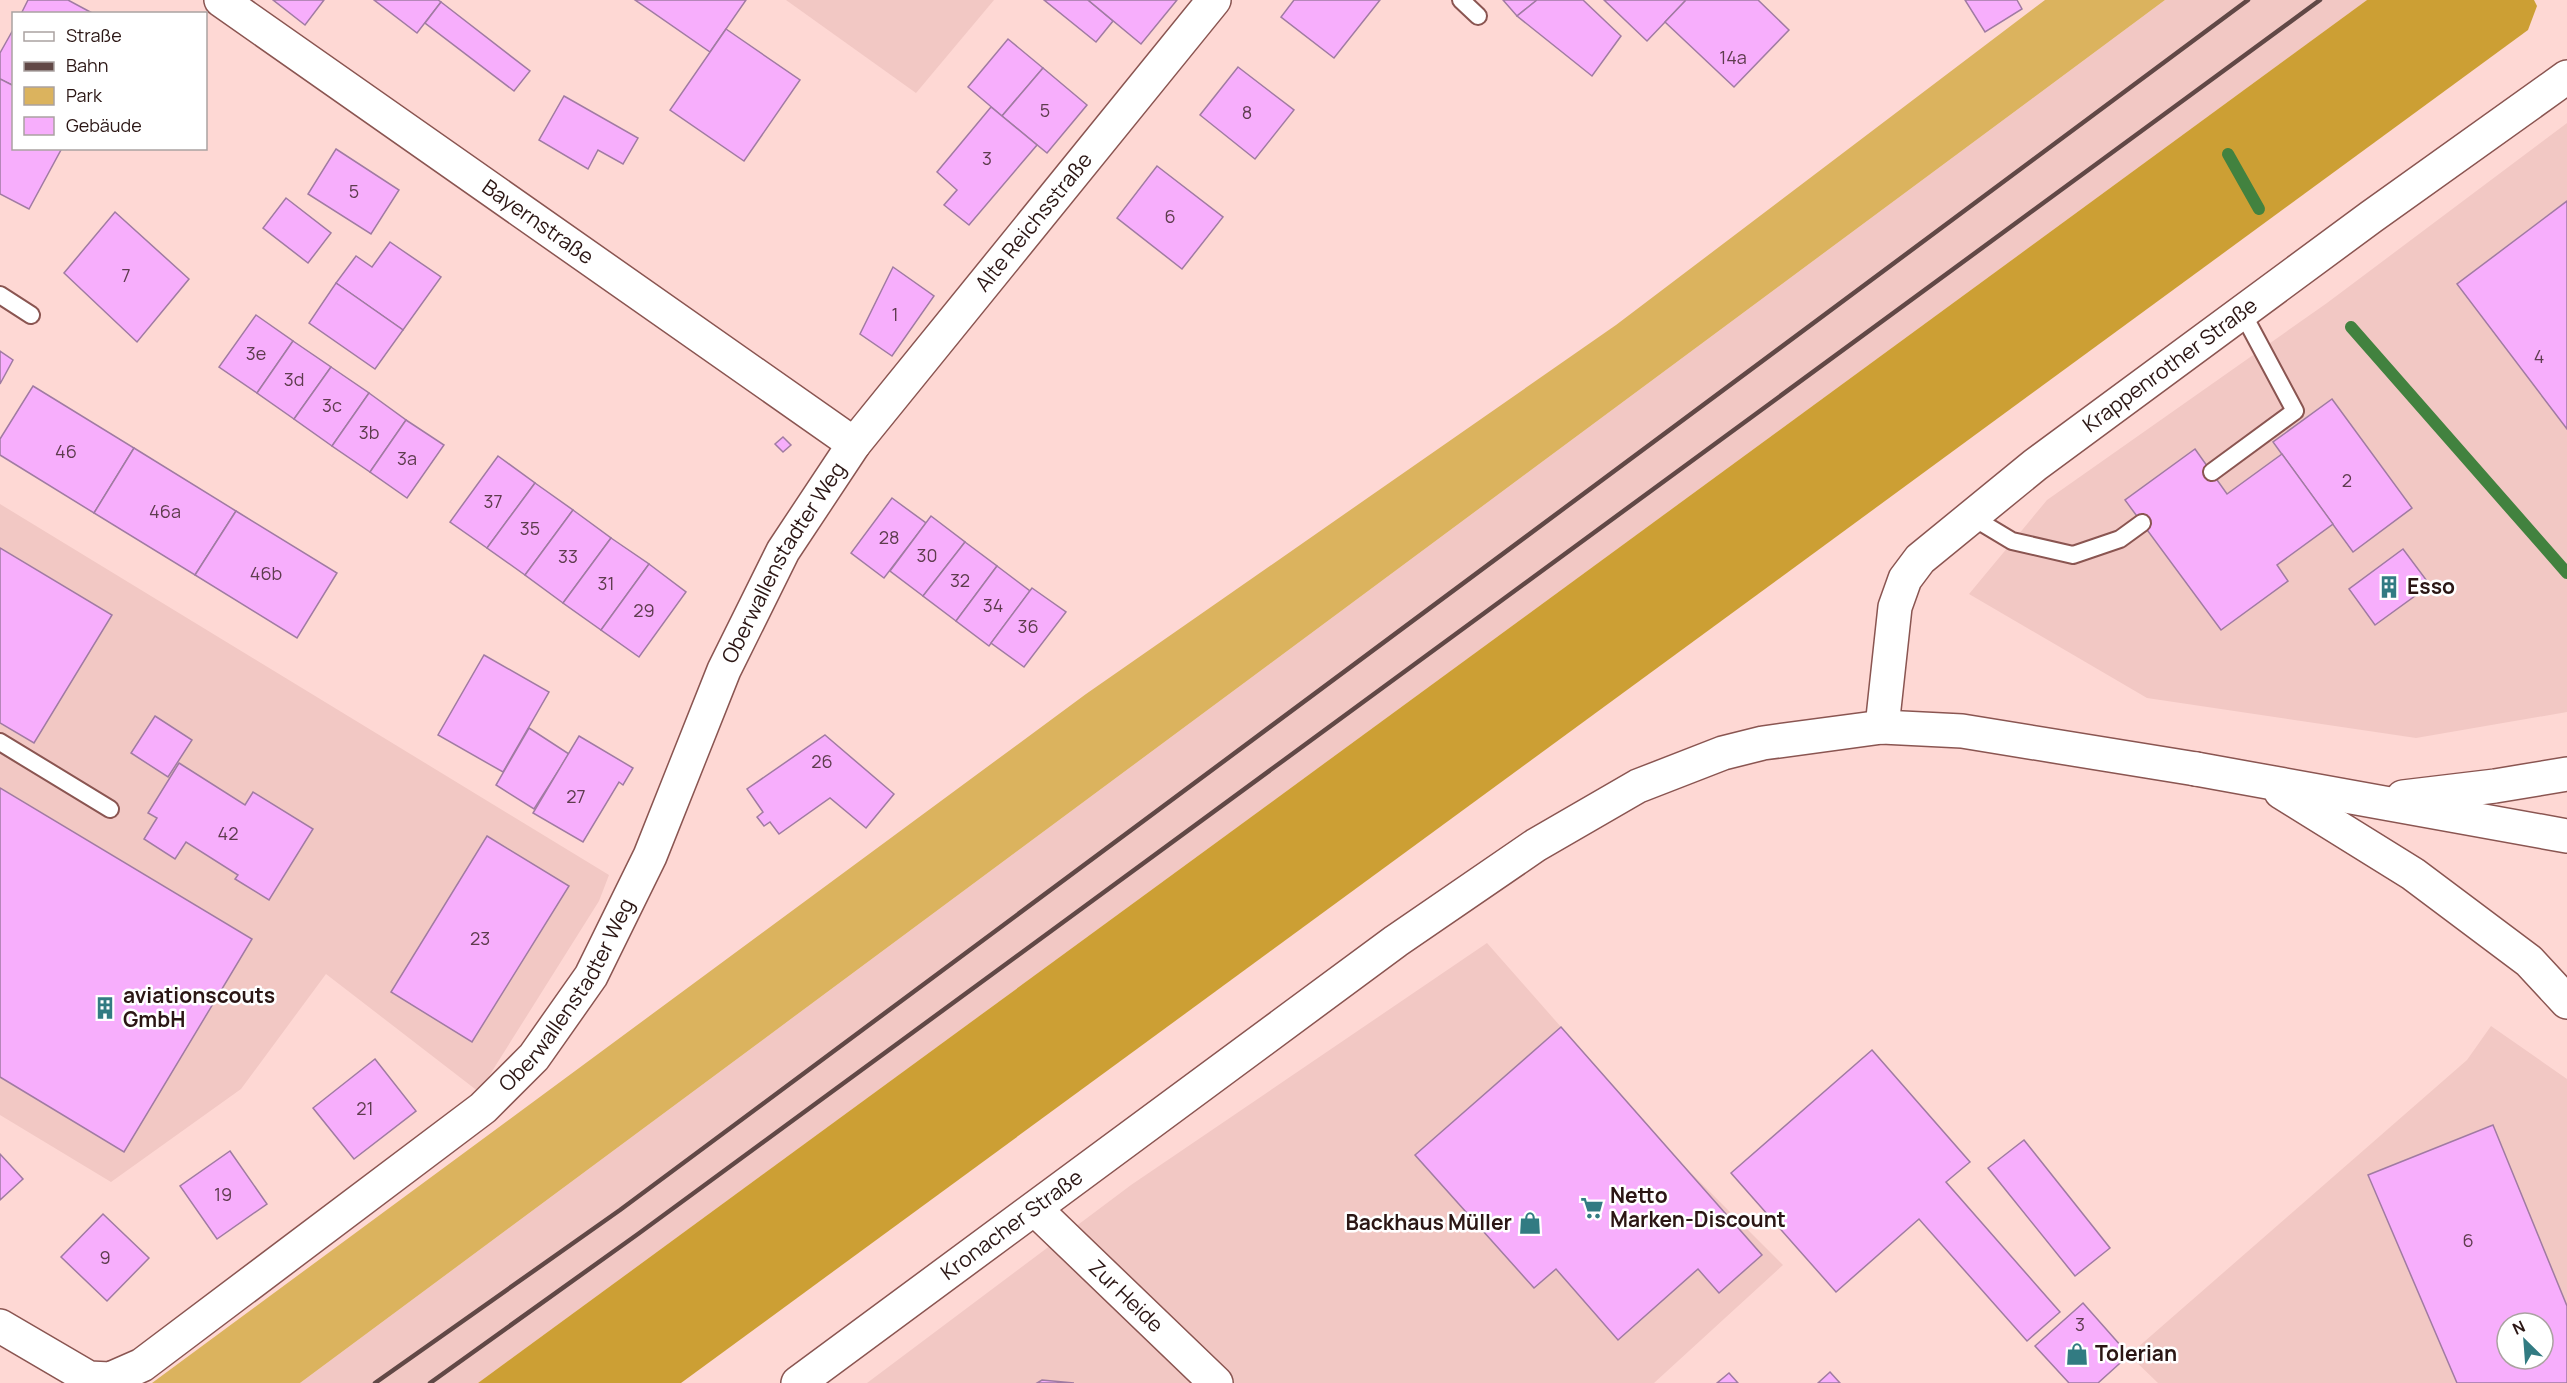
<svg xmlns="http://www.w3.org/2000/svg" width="2567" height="1383" font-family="Manrope,sans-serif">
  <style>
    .built { fill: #f2c8c4; fill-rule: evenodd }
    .green { fill: #dbb35e }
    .forest { fill: #cc9f34 }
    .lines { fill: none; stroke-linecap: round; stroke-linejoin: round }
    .stream { stroke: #42823f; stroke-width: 12 }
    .building { fill: #f7aefc; stroke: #a07ba2; stroke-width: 1.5; fill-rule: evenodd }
    .service-casing { stroke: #8a5551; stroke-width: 20 }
    .minor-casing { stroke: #8a5551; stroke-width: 36 }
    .tertiary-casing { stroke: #8a5551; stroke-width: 36 }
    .trunk-casing { stroke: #8a5551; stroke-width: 36 }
    .service { stroke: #fff; stroke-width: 16 }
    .minor { stroke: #fff; stroke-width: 33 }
    .tertiary { stroke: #fff; stroke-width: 33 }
    .trunk { stroke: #fff; stroke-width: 33 }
    .rail { stroke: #614846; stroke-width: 4.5 }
    .labels { text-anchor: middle; stroke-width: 5; stroke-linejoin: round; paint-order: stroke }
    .number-label { font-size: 18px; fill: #5e3c4e }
    .street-label { font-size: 21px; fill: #2b1614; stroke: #fff }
    .poi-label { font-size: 21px; font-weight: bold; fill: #2b1614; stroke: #fff; text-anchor: start }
  </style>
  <rect width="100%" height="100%" fill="#fed8d4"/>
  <!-- built -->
  <g class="built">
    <path d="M 786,0 L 994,0 L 916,93 Z"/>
    <path d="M 2165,0 L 2367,0 L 478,1383 L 300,1383 Z"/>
    <path d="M 2567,123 L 2567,712 L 2416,738 L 2147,698 L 1969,594 L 2047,500 L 2327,303 Z"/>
    <path d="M 0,504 L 609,875 L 599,901 L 479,1092 L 326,974 L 241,1089 L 111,1182 L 0,1115 Z"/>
    <path d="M 1487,943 L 1680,1162 L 1783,1265 L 1654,1383 L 867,1383 L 1131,1185 Z"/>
    <path d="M 2491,1026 L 2567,1079 L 2567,1383 L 2158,1383 L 2129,1355 L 2467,1060 ZM 2507,1323 L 2543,1323 L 2543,1359 L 2507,1359 Z"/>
  </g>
  <!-- green -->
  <path class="green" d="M 2045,0 L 2165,0 L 300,1383 L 152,1383 L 1086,694 L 1616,325 Z"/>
  <!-- forest -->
  <path class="forest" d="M 2367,0 L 2534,0 L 2537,6 L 2528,30 L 681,1383 L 478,1383 Z"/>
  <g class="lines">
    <!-- stream -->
    <g class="stream">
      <path d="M 2228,154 L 2259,209"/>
      <path d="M 2351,327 L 2567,573"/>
    </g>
  </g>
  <!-- building -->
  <g class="building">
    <path d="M 28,0 L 68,0 L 94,14 L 21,14 Z"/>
    <path d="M 273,0 L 324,0 L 305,25 Z"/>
    <path d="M 374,0 L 438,0 L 441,2 L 417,33 Z"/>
    <path d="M 635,0 L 746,0 L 710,52 Z"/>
    <path d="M 1044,0 L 1088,0 L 1113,21 L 1096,42 Z"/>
    <path d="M 1088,0 L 1177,0 L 1141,44 Z"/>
    <path d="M 1294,0 L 1380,0 L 1334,58 L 1281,17 Z"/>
    <path d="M 1503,0 L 1537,0 L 1517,16 Z"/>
    <path d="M 1537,0 L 1583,0 L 1621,36 L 1592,76 L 1517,16 Z"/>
    <path d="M 1604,0 L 1686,0 L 1647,41 Z"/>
    <path d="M 1686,0 L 1758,0 L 1789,30 L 1734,87 L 1665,22 Z"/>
    <path d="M 1965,0 L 2017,0 L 2022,9 L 1985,32 Z"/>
    <path d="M 441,2 L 530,71 L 514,91 L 425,23 Z"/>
    <path d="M 14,28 L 14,86 L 0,79 L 0,53 Z"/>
    <path d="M 726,29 L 800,80 L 744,161 L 670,110 Z"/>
    <path d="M 1008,39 L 1043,68 L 1002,116 L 968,87 Z"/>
    <path d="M 1238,67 L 1294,110 L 1255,159 L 1200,115 Z"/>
    <path d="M 1043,68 L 1087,105 L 1047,153 L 1002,116 Z"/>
    <path d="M 0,79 L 14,86 L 14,148 L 62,148 L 29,209 L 0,194 Z"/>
    <path d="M 564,96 L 638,138 L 623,164 L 598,150 L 588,169 L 539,140 Z"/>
    <path d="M 991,107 L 1037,145 L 969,225 L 944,205 L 957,190 L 937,172 Z"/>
    <path d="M 336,149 L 399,190 L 371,234 L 308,194 Z"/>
    <path d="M 1157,166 L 1223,217 L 1182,269 L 1117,218 Z"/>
    <path d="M 286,198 L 331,233 L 308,263 L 263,228 Z"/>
    <path d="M 2567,201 L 2567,429 L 2457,284 Z"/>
    <path d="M 115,212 L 189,279 L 137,342 L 64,273 Z"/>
    <path d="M 390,242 L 441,277 L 403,330 L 336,283 L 356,256 L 372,267 Z"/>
    <path d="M 893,267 L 934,296 L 892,356 L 860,334 Z"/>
    <path d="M 336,283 L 403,330 L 375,369 L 309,323 Z"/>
    <path d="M 256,315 L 293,341 L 257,393 L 219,367 Z"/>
    <path d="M 293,341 L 331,367 L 294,419 L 257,393 Z"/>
    <path d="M 0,351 L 13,360 L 0,384 Z"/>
    <path d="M 331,367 L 369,393 L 332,446 L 294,419 Z"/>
    <path d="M 33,386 L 134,448 L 94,513 L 0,455 L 0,439 Z"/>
    <path d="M 369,393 L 406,420 L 370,472 L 332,446 Z"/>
    <path d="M 2332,399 L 2412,508 L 2353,552 L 2273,442 Z"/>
    <path d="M 406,420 L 444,445 L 407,498 L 370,472 Z"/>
    <path d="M 783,437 L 791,445 L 783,452 L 775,444 Z"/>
    <path d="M 134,448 L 236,511 L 195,575 L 94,513 Z"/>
    <path d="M 2195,449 L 2227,494 L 2282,454 L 2333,524 L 2277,565 L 2288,581 L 2221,630 L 2125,500 Z"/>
    <path d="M 498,456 L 535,483 L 487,548 L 450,522 Z"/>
    <path d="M 535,483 L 573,510 L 525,575 L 487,548 Z"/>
    <path d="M 892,498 L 926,523 L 884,578 L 851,553 Z"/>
    <path d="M 573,510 L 611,538 L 563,603 L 525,575 Z"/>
    <path d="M 236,511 L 337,573 L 297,638 L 195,575 Z"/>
    <path d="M 931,516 L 965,542 L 923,596 L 890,571 Z"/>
    <path d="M 611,538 L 649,564 L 601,630 L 563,603 Z"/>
    <path d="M 965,542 L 997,566 L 956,621 L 923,596 Z"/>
    <path d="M 0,548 L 112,615 L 34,743 L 0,723 Z"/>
    <path d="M 2403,549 L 2430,585 L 2375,625 L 2349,589 Z"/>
    <path d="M 649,564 L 686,592 L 639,657 L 601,630 Z"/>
    <path d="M 997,566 L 1030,591 L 989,646 L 956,621 Z"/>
    <path d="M 1032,588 L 1066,612 L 1024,667 L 991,643 Z"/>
    <path d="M 484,655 L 549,692 L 503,772 L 438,735 Z"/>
    <path d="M 155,716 L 192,740 L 168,777 L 131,753 Z"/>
    <path d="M 529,728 L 569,754 L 534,809 L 496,785 Z"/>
    <path d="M 825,735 L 894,794 L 866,828 L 830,798 L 779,834 L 770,822 L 764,826 L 757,817 L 763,812 L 747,789 Z"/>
    <path d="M 579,736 L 633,768 L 623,785 L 619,782 L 583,842 L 533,813 Z"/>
    <path d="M 179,763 L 245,805 L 253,792 L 313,829 L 269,900 L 235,879 L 238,875 L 186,842 L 175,859 L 144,839 L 157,818 L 148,813 Z"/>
    <path d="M 0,788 L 252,939 L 124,1152 L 0,1077 Z"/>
    <path d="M 487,836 L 569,886 L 472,1042 L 391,992 Z"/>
    <path d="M 1561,1027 L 1762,1255 L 1719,1293 L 1698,1269 L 1618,1340 L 1556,1269 L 1534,1288 L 1415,1155 Z"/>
    <path d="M 1872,1050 L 1970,1162 L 1946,1182 L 2060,1312 L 2027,1341 L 1919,1219 L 1836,1292 L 1731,1173 Z"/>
    <path d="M 375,1059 L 416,1111 L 354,1159 L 313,1108 Z"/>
    <path d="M 2493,1125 L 2567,1306 L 2567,1383 L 2457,1383 L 2368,1175 ZM 2507,1323 L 2543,1323 L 2543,1359 L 2507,1359 Z"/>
    <path d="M 2024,1140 L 2110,1248 L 2075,1276 L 1988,1168 Z"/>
    <path d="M 230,1151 L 267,1204 L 217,1239 L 180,1186 Z"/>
    <path d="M 0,1154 L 23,1179 L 0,1200 Z"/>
    <path d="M 103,1214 L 149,1258 L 107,1301 L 61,1257 Z"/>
    <path d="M 2083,1303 L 2129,1355 L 2098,1383 L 2069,1383 L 2035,1346 Z"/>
    <path d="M 1830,1372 L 1840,1383 L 1818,1383 Z"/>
    <path d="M 1729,1373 L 1738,1383 L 1717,1383 Z"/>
    <path d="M 1042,1380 L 1074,1383 L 1037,1383 Z"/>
  </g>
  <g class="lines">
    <!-- service casing -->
    <g class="service-casing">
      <g id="service">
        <path d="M 1461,0 L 1478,16"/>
        <path d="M 0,295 L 31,315"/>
        <path d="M 2212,472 L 2295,411 L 2242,312"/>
        <path d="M 1972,517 L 2012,541 L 2073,555 L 2120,539 L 2142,523"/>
        <path d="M 0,742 L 110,809"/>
      </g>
    </g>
    <!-- minor casing -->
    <g class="minor-casing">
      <g id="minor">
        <path id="s1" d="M 221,0 L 854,444"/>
        <path id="s2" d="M 1882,727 L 1895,607 L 1905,579 L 1920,559 L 2035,465 L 2371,217 L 2567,77"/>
        <path id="s3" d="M 1035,1209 L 1216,1383"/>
        <path id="s4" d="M 0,1326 L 89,1378 L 110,1379 L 142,1365 L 483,1108 L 534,1057 L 591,976 L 650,856 L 724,670 L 783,551 L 854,444 L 1214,0"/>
      </g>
    </g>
    <!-- tertiary casing -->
    <g class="tertiary-casing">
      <g id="tertiary">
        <path id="s5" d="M 798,1383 L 1396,941 L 1536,845 L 1638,786 L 1723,753 L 1763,743 L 1882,727 L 1962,731 L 2196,769"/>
      </g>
    </g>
    <!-- trunk casing -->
    <g class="trunk-casing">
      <g id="trunk">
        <path d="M 2196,769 L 2567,836"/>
        <path d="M 2281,792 L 2413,874 L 2529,961 L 2567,1002"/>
        <path d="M 2403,797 L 2495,786 L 2567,774"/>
      </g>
    </g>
    <!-- service -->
    <use href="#service" class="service"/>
    <!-- minor -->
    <use href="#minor" class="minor"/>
    <!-- tertiary -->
    <use href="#tertiary" class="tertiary"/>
    <!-- trunk -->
    <use href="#trunk" class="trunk"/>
    <!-- rail -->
    <g class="rail">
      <path d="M 375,1383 L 620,1210 L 2248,0"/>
      <path d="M 430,1383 L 638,1234 L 2320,0"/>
    </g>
  </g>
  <!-- icons -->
  <defs>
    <g id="building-bare" transform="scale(1.8)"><path d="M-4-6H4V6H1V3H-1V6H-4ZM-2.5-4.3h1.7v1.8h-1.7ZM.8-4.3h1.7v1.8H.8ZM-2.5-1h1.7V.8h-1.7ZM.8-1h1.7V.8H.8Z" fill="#327b82" stroke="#fff" stroke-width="2.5" paint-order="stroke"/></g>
    <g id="supermarket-bare" transform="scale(1.8)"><path d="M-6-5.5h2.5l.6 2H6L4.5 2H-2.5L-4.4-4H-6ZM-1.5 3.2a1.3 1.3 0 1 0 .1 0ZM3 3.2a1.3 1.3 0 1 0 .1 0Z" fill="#327b82" stroke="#fff" stroke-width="2.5" paint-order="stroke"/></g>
    <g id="shop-bare" transform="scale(1.8)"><path d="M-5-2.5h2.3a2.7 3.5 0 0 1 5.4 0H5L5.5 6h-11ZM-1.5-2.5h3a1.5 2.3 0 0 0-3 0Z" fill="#327b82" stroke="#fff" stroke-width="2.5" paint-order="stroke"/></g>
  </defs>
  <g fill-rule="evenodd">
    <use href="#building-bare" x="2389" y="587"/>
    <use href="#building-bare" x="105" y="1008"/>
    <use href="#supermarket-bare" x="1592" y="1208"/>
    <use href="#shop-bare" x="1530" y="1223"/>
    <use href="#shop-bare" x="2077" y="1354"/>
  </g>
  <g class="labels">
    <!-- number labels -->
    <g class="number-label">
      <text x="1733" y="64">14a</text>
      <text x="1045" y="117">5</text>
      <text x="1247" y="119">8</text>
      <text x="987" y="165">3</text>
      <text x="354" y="198">5</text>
      <text x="1170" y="223">6</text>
      <text x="126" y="282">7</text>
      <text x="895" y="321">1</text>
      <text x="256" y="360">3e</text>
      <text x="2539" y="363">4</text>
      <text x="294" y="386">3d</text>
      <text x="332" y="412">3c</text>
      <text x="369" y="439">3b</text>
      <text x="66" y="458">46</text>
      <text x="407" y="465">3a</text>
      <text x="2347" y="487">2</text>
      <text x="493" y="508">37</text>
      <text x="165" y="518">46a</text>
      <text x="530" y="535">35</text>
      <text x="889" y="544">28</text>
      <text x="927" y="562">30</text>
      <text x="568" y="563">33</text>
      <text x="266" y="580">46b</text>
      <text x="960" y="587">32</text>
      <text x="606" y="590">31</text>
      <text x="993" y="612">34</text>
      <text x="644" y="617">29</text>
      <text x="1028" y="633">36</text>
      <text x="822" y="768">26</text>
      <text x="576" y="803">27</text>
      <text x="228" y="840">42</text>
      <text x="480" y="945">23</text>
      <text x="365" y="1115">21</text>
      <text x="223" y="1201">19</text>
      <text x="2468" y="1247">6</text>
      <text x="105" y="1264">9</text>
      <text x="2080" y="1331">3</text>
    </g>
    <!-- street labels -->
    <g class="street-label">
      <text dy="7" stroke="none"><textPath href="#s1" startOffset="387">Bayernstraße</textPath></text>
      <text dy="7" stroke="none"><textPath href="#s4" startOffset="1638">Alte Reichsstraße</textPath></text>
      <text dy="7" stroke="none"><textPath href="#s2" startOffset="492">Krappenrother Straße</textPath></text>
      <text dy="7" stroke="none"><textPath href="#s4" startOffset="1214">Oberwallenstadter Weg</textPath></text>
      <text dy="7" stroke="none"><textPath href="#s4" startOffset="728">Oberwallenstadter Weg</textPath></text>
      <text dy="7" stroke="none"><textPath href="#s5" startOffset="266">Kronacher Straße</textPath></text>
      <text dy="7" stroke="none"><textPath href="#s3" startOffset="126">Zur Heide</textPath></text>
    </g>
    <!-- poi labels -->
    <g class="poi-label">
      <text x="2407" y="594">Esso</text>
      <text x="123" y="1003">aviationscouts<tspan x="123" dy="24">GmbH</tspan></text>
      <text x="1610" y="1203">Netto<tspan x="1610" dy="24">Marken-Discount</tspan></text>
      <text x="1512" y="1230" text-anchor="end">Backhaus Müller</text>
      <text x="2095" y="1361">Tolerian</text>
    </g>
  </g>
  <!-- legend -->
  <rect x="12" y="12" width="195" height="138" fill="#ffffff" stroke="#aaa2a1" stroke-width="1.5"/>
  <rect x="24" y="32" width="30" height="9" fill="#ffffff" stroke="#aaa2a1" stroke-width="1.5"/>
  <text x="66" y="42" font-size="18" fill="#2b1614">Straße</text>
  <rect x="24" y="62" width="30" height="9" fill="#614846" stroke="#aaa2a1" stroke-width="1.5"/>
  <text x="66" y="72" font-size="18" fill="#2b1614">Bahn</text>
  <rect x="24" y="87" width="30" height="18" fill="#dbb35e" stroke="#aaa2a1" stroke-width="1.5"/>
  <text x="66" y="102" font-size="18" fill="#2b1614">Park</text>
  <rect x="24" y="117" width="30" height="18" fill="#f7aefc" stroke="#aaa2a1" stroke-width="1.5"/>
  <text x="66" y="132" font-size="18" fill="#2b1614">Gebäude</text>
  <!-- north arrow -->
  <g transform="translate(2525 1341) rotate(335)"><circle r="28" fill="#ffffff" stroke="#aaa2a1" stroke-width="1.5"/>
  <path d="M0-4.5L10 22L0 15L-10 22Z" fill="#327b82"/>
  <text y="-9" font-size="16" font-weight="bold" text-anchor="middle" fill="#2b1614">N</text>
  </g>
</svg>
